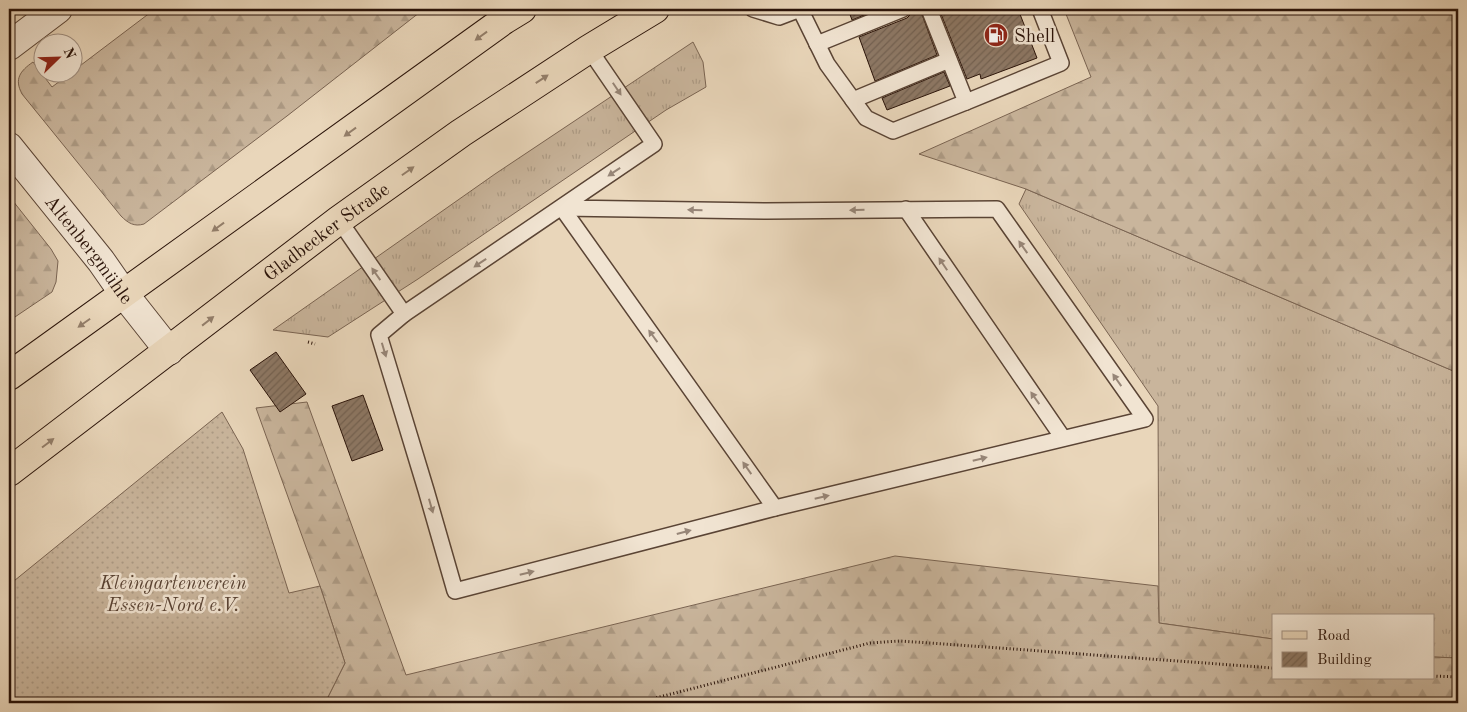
<svg xmlns="http://www.w3.org/2000/svg" width="1467" height="712" font-family="'Old Standard TT',serif">
  <style>
    .grass { fill: url(#grass-tufts); stroke: #7a6452 }
    .forest { fill: url(#forest-firs); stroke: #7a6452 }
    .garden { fill: url(#garden-dots); stroke: #7a6452 }
    .building { fill: url(#building-hatch); stroke: #2a1309 }
    .lines { fill: none; stroke-linecap: round; stroke-linejoin: round }
    .service-casing { stroke: #5a4435; stroke-width: 18 }
    .minor-casing { stroke: #5a4435; stroke-width: 30 }
    .primary-casing { stroke: #2a1309; stroke-width: 30 }
    .path { stroke: #2a1309; stroke-width: 3; stroke-dasharray: 1 2.5; stroke-linecap: butt }
    .service { stroke: #f1e4d2; stroke-width: 15 }
    .minor { stroke: #f1e4d2; stroke-width: 28 }
    .primary { stroke: #e9d6ba; stroke-width: 28 }
    .oneway { fill: #937e6a }
    .oneway2 { fill: #978678 }
    .labels { text-anchor: middle; stroke-width: 5; stroke-linejoin: round; paint-order: stroke }
    .poi-label { font-size: 19px; fill: #2a1309; stroke: #f1e4d2; text-anchor: start }
    .street-label { font-size: 19px; fill: #2a1309; stroke: #f1e4d2 }
    .park-label { font-size: 19px; font-style: italic; fill: #5a4435; stroke: #f1e4d2 }
  </style>
  <defs>
    <pattern id="grass-tufts" width="24" height="20" patternUnits="userSpaceOnUse" patternTransform="scale(1.25)"><rect width="24" height="20" fill="#c9b59c"/><path d="M3 7l-1-3M5 7V3M7 7l1-3M15 17l-1-3M17 17v-4M19 17l1-3" fill="none" stroke="#ad9b85"/></pattern>
    <pattern id="forest-firs" width="22" height="20" patternUnits="userSpaceOnUse" patternTransform="scale(1.25)"><rect width="22" height="20" fill="#c9b59c"/><path d="M5 1l3.5 6h-7zM16 11l3.5 6h-7z" fill="#ad9b85"/></pattern>
    <pattern id="garden-dots" width="8" height="8" patternUnits="userSpaceOnUse" patternTransform="scale(1.25)"><rect width="8" height="8" fill="#c9b59c"/><path d="M2 2h.1M6 6h.1" fill="none" stroke="#ad9b85" stroke-width="1.8" stroke-linecap="round"/></pattern>
    <pattern id="building-hatch" width="6" height="6" patternUnits="userSpaceOnUse" patternTransform="scale(1.25)"><rect width="6" height="6" fill="#8d7865"/><path d="M-1 1l2-2M0 6l6-6M5 7l2-2" fill="none" stroke="#736151"/></pattern>
  </defs>
  <rect width="100%" height="100%" fill="#e9d6ba"/>
  <filter id="stains"><feTurbulence type="fractalNoise" baseFrequency=".004" numOctaves="4"/><feColorMatrix values="0 0 0 0 .2 0 0 0 0 .09 0 0 0 0 .02 0 0 0 .5 -.17"/></filter>
  <radialGradient id="worn" r=".72"><stop offset=".6" stop-color="#630" stop-opacity="0"/><stop offset="1" stop-color="#630" stop-opacity=".3"/></radialGradient>
  <!-- grass -->
  <g class="grass">
    <path d="M 693,42 L 703,62 L 706,87 L 666,110 L 418,279 L 328,337 L 273,330 L 495,174 Z"/>
    <path d="M 1026,189 L 1458,373 L 1458,658 L 1433,657 L 1433,616 L 1273,616 L 1273,639 L 1159,623 L 1158,406 L 1019,204 Z"/>
  </g>
  <!-- forest -->
  <g class="forest">
    <path d="M 155,9 L 424,9 L 287,116 L 144,224 C 134,227 128,223 121,216 L 22,94 C 14,79 20,71 33,62 L 52,87 Z"/>
    <path d="M 1064,9 L 1458,9 L 1458,373 L 1026,189 L 919,154 L 1091,77 Z"/>
    <path d="M 9,196 L 51,249 L 58,261 L 56,282 L 52,292 L 9,321 Z"/>
    <path d="M 307,402 L 406,675 L 895,556 L 1158,586 L 1159,623 L 1273,639 L 1273,678 L 1433,678 L 1433,657 L 1458,658 L 1458,703 L 325,703 L 345,663 L 320,586 L 256,408 Z"/>
  </g>
  <!-- garden -->
  <path class="garden" d="M 222,412 L 243,449 L 289,593 L 320,586 L 345,663 L 325,703 L 9,703 L 9,585 Z"/>
  <!-- building -->
  <g class="building">
    <path d="M 848,9 L 879,9 L 852,20 Z"/>
    <path d="M 912,9 L 920,9 L 937,55 L 875,81 L 859,37 L 907,18 L 911,14 Z"/>
    <path d="M 939,9 L 1018,9 L 1037,58 L 981,79 L 980,74 L 967,79 Z"/>
    <path d="M 944,72 L 950,86 L 887,110 L 882,98 Z"/>
    <path d="M 276,352 L 306,394 L 280,412 L 250,370 Z"/>
    <path d="M 363,395 L 383,450 L 352,461 L 332,406 Z"/>
  </g>
  <g class="lines">
    <!-- service casing -->
    <g class="service-casing">
      <g id="service">
        <path d="M 753,9 L 779,17 L 800,9"/>
        <path d="M 800,9 L 827,64 L 866,118 L 893,131 L 966,102 L 929,9"/>
        <path d="M 817,44 L 903,9"/>
        <path d="M 853,100 L 949,60"/>
        <path d="M 966,102 L 1061,63 L 1040,9"/>
        <path d="M 562,208 L 767,211 L 997,209 L 1145,419 L 775,508 L 455,591 L 426,490 L 379,335 L 404,314 L 654,144 L 589,49"/>
        <path d="M 562,208 L 775,508"/>
        <path d="M 906,209 L 1063,438"/>
        <path d="M 339,220 L 404,314"/>
      </g>
    </g>
    <!-- minor casing -->
    <g class="minor-casing">
      <g id="minor">
        <path d="M 9,46 L 58,9"/>
        <path id="s1" d="M 9,147 L 101,261 L 124,294 L 169,351"/>
      </g>
    </g>
    <!-- primary casing -->
    <g class="primary-casing">
      <g id="primary">
        <path d="M 9,376 L 504,20 L 522,9"/>
        <path id="s2" d="M 9,472 L 339,220 L 461,133 L 589,49 L 655,9"/>
      </g>
    </g>
    <!-- path -->
    <g class="path">
      <path d="M 308,342 L 315,344"/>
      <path d="M 1433,676 L 1458,677"/>
      <path d="M 636,703 L 870,643 L 900,641 L 958,645 L 1273,668"/>
    </g>
    <!-- service -->
    <use href="#service" class="service"/>
    <!-- minor -->
    <use href="#minor" class="minor"/>
    <!-- primary -->
    <use href="#primary" class="primary"/>
  </g>
  <!-- one-way arrows -->
  <defs><path id="oneway-solid" d="M-6-.8H1V-3.2L6.5 0L1 3.2V.8H-6Z" transform="scale(1.25)"/></defs>
  <g class="oneway">
    <use href="#oneway-solid" transform="translate(481 36) rotate(144)"/>
    <use href="#oneway-solid" transform="translate(542 79) rotate(-33)"/>
    <use href="#oneway-solid" transform="translate(350 132) rotate(144)"/>
    <use href="#oneway-solid" transform="translate(408 171) rotate(-35)"/>
    <use href="#oneway-solid" transform="translate(218 227) rotate(144)"/>
    <use href="#oneway-solid" transform="translate(208 321) rotate(-38)"/>
    <use href="#oneway-solid" transform="translate(84 323) rotate(145)"/>
    <use href="#oneway-solid" transform="translate(48 443) rotate(-37)"/>
  </g>
  <g class="oneway2">
    <use href="#oneway-solid" transform="translate(617 89) rotate(56)"/>
    <use href="#oneway-solid" transform="translate(614 172) rotate(146)"/>
    <use href="#oneway-solid" transform="translate(695 210) rotate(-179)"/>
    <use href="#oneway-solid" transform="translate(857 210) rotate(179)"/>
    <use href="#oneway-solid" transform="translate(1023 247) rotate(-125)"/>
    <use href="#oneway-solid" transform="translate(480 263) rotate(146)"/>
    <use href="#oneway-solid" transform="translate(943 264) rotate(-124)"/>
    <use href="#oneway-solid" transform="translate(376 274) rotate(-125)"/>
    <use href="#oneway-solid" transform="translate(653 336) rotate(-126)"/>
    <use href="#oneway-solid" transform="translate(384 350) rotate(73)"/>
    <use href="#oneway-solid" transform="translate(1117 380) rotate(-125)"/>
    <use href="#oneway-solid" transform="translate(1035 398) rotate(-125)"/>
    <use href="#oneway-solid" transform="translate(980 459) rotate(-14)"/>
    <use href="#oneway-solid" transform="translate(747 468) rotate(-125)"/>
    <use href="#oneway-solid" transform="translate(822 497) rotate(-13)"/>
    <use href="#oneway-solid" transform="translate(431 506) rotate(74)"/>
    <use href="#oneway-solid" transform="translate(684 532) rotate(-15)"/>
    <use href="#oneway-solid" transform="translate(527 573) rotate(-14)"/>
  </g>
  <!-- icons -->
  <defs>
    <g id="fuel-disc" transform="scale(1.25)"><circle r="9.5" fill="#8f2418" stroke="#f1e4d2"/><path d="M-5.5-6h7V0h2V4h1.3V-2.5L3-4.5l.8-.8L6-3V5H2.5V1h-1V6h-7ZM-4.2-4.7v3.2H.2V-4.7Z" fill="#fff"/></g>
  </defs>
  <g fill-rule="evenodd">
    <use href="#fuel-disc" x="996" y="35"/>
  </g>
  <g class="labels">
    <!-- poi labels -->
    <g class="poi-label">
      <text x="1014" y="42">Shell</text>
    </g>
    <!-- street labels -->
    <g class="street-label">
      <text dy="7" stroke="none"><textPath href="#s2" startOffset="398">Gladbecker Straße</textPath></text>
      <text dy="7" stroke="none"><textPath href="#s1" startOffset="130">Altenbergmühle</textPath></text>
    </g>
    <!-- park labels -->
    <g class="park-label">
      <text x="173" y="589">Kleingartenverein<tspan x="173" dy="22">Essen-Nord e.V.</tspan></text>
    </g>
  </g>
  <!-- margin -->
  <rect width="1467" height="712" fill="none" stroke="#e9d6ba" stroke-width="30"/>
  <rect x="10" y="10" width="1447" height="692" fill="none" stroke="#2a1309" stroke-width="2.5"/>
  <rect x="15" y="15" width="1437" height="682" fill="none" stroke="#2a1309"/>
  <!-- legend -->
  <rect x="1272" y="614" width="162" height="65" fill="#f1e4d2" stroke="#a19082"/>
  <rect x="1282" y="631" width="25" height="8" fill="#e9d6ba" stroke="#a19082"/>
  <text x="1317" y="640" font-size="15" fill="#2a1309">Road</text>
  <rect x="1282" y="652" width="25" height="15" fill="url(#building-hatch)" stroke="#a19082"/>
  <text x="1317" y="664" font-size="15" fill="#2a1309">Building</text>
  <!-- north arrow -->
  <g transform="translate(58 58) rotate(67)"><circle r="24" fill="#f1e4d2" stroke="#a19082"/>
  <path d="M0-4L9 19L0 12L-9 19Z" fill="#8f2418"/>
  <text y="-8" font-size="14" font-weight="bold" text-anchor="middle" fill="#2a1309">N</text>
  </g>
  <rect width="100%" height="100%" filter="url(#stains)"/>
  <rect width="100%" height="100%" fill="url(#worn)"/>
</svg>
